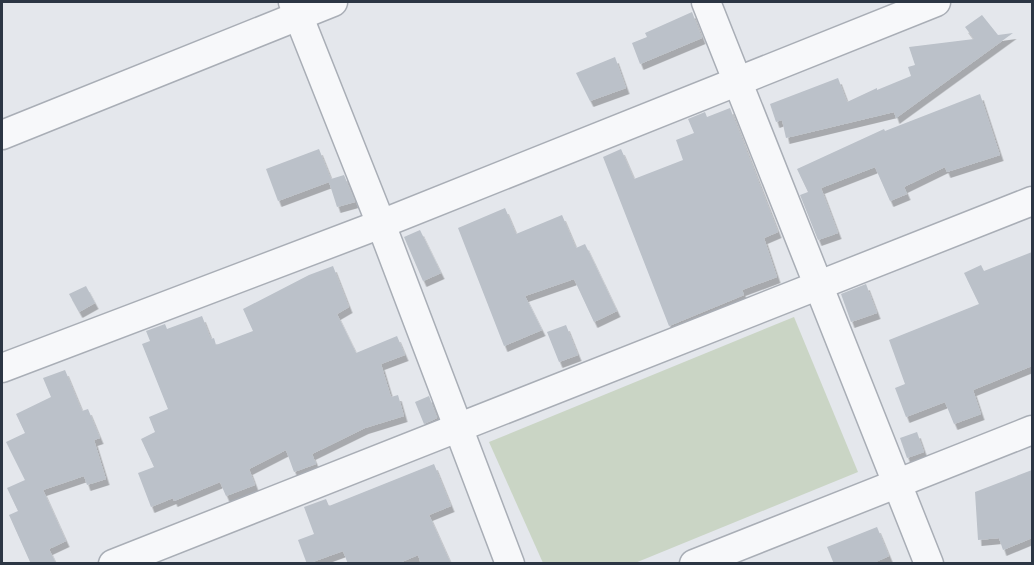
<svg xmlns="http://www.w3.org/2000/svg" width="1034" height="565" font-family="'Asap Condensed',sans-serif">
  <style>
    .green { fill: #cad5c5 }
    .building { fill: #bbc1c9; filter: url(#shadow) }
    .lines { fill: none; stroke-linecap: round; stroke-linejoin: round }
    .street-casing { stroke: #a9aeb6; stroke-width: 31 }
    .street { stroke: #f7f8fa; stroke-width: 28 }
  </style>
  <defs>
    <filter id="shadow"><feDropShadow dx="3.5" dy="6" stdDeviation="0" flood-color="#0004"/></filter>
  </defs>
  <rect width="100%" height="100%" fill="#e4e7ec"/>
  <!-- green -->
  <path class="green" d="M 794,317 L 858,472 L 635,563 L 543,563 L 489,442 Z"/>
  <!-- building -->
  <g class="building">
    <path d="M 692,12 L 702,38 L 640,64 L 632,43 L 647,37 L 645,33 Z"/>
    <path d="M 982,15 L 998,35 L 1013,33 L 896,118 L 894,112 L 786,138 L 782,120 L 776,122 L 770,104 L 838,78 L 847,102 L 877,88 L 877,90 L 911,76 L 908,67 L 915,65 L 909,47 L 974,39 L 965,27 Z"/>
    <path d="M 615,57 L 626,88 L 590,101 L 576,73 Z"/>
    <path d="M 980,94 L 1000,155 L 947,172 L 945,167 L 904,187 L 907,194 L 890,201 L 875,167 L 821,188 L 838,233 L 818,240 L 800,195 L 808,192 L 797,169 L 884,129 L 885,131 Z"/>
    <path d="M 730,108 L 778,232 L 764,238 L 777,277 L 742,290 L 744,295 L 669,326 L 603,157 L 621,149 L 634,179 L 683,160 L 676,140 L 694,133 L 688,119 L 705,112 L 707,117 Z"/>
    <path d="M 319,149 L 331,179 L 344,175 L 355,202 L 337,207 L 329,182 L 278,201 L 266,169 Z"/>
    <path d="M 505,208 L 516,234 L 562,215 L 576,248 L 585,244 L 617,311 L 594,322 L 574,279 L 525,296 L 542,330 L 504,346 L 458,228 Z"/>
    <path d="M 420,230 L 441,273 L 423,281 L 404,237 Z"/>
    <path d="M 1032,252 L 1032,366 L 973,390 L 981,414 L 954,424 L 945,402 L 906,417 L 895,388 L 905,384 L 889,340 L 979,304 L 964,273 L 981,265 L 984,271 Z"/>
    <path d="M 333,266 L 349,307 L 337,314 L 356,353 L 397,336 L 405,355 L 381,364 L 391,397 L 398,395 L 404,416 L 365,428 L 312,454 L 316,464 L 294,472 L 286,450 L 249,469 L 255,485 L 226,496 L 220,482 L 174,501 L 173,498 L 151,507 L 138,473 L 154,467 L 141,439 L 155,432 L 149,417 L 168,409 L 142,344 L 150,341 L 146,331 L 165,324 L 167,329 L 202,316 L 211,339 L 214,338 L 216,345 L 253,331 L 243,309 L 309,275 Z"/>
    <path d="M 866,284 L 877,313 L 851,322 L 841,294 Z"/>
    <path d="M 86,286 L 95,303 L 79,312 L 69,294 Z"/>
    <path d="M 566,325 L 578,355 L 559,362 L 547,332 Z"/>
    <path d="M 65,370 L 82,411 L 88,409 L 100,438 L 94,440 L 106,479 L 87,485 L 84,476 L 43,490 L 66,541 L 49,549 L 56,564 L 31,564 L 9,515 L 18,511 L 7,488 L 25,480 L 6,442 L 25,433 L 16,414 L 51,397 L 43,378 Z"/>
    <path d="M 429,396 L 437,418 L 424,424 L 415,402 Z"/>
    <path d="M 917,432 L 924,452 L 907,458 L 900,438 Z"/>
    <path d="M 434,464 L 451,506 L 429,515 L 451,564 L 421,564 L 418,555 L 397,564 L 348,564 L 343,551 L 307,564 L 298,540 L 314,534 L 304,507 L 326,499 L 329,506 Z"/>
    <path d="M 1032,470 L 1032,538 L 1003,550 L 999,538 L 978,540 L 975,492 Z"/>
    <path d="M 877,527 L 889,556 L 871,564 L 834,564 L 827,547 Z"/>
  </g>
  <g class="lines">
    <!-- street casing -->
    <g class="street-casing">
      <g id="street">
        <path d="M 293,2 L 381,224 L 510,564"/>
        <path d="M 706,2 L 929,564"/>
        <path d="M 2,135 L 333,2"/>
        <path d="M 2,368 L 381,224 L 936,2"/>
        <path d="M 113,564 L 1032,201"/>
        <path d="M 694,564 L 1032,430"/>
      </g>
    </g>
    <!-- street -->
    <use href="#street" class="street"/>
  </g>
  <!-- border -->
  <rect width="1034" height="565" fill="none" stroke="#2c3644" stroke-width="6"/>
</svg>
